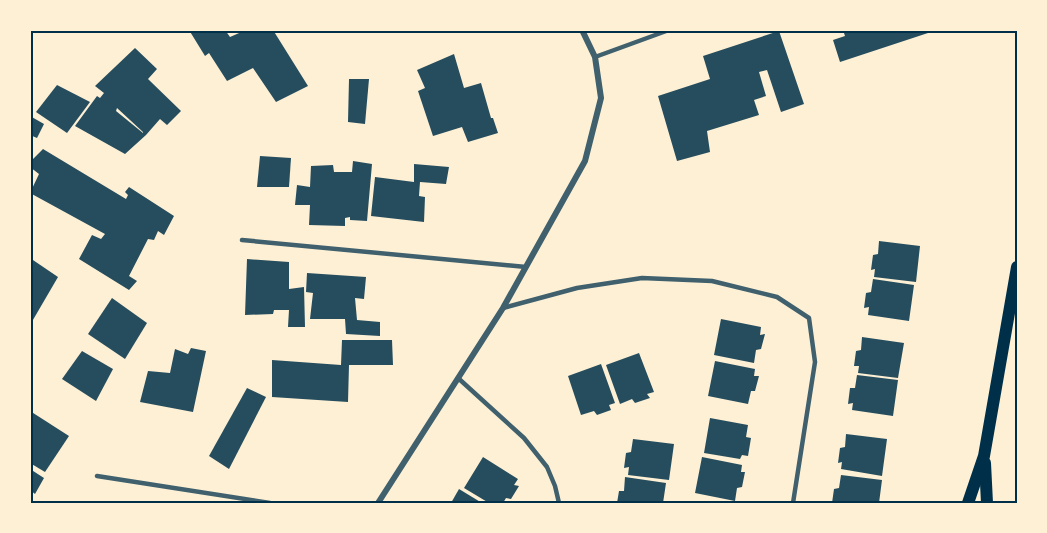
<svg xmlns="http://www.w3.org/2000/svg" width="1047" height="533" font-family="Overpass,sans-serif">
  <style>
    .building { fill: #264d5e; fill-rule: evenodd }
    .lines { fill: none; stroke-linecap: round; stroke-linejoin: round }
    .service { stroke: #3f606c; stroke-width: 4.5 }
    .minor { stroke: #3f606c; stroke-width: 6 }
    .secondary { stroke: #003049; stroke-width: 12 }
    .neatline { fill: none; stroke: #003049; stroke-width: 2 }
  </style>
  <rect width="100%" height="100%" fill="#fdf0d5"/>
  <!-- building -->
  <g class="building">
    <path d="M 189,30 L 225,30 L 230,37 L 246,30 L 273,30 L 308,86 L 276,102 L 253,68 L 227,81 L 209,53 L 205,56 Z"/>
    <path d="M 843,30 L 927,30 L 928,33 L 840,62 L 833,40 L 845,36 Z"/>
    <path d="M 779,31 L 804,104 L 781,112 L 767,70 L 759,72 L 766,96 L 754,100 L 759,115 L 707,131 L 710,152 L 677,161 L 658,96 L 710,79 L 703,56 Z"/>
    <path d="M 135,48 L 157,69 L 148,79 L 181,111 L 167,125 L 160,119 L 146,135 L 125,154 L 75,126 L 97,96 L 100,98 L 104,93 L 95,86 ZM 117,108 L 143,132 L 143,133 L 116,111 Z"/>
    <path d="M 454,54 L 464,88 L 481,83 L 491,118 L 493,118 L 498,133 L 468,142 L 462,127 L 433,136 L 418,91 L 425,88 L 417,70 Z"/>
    <path d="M 349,79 L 369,79 L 365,124 L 348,122 Z"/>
    <path d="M 57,85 L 90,102 L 67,133 L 36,112 Z"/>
    <path d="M 30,116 L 44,124 L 37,138 L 30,135 Z"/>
    <path d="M 43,149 L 126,199 L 128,195 L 125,192 L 129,187 L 174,216 L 164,235 L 158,231 L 154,240 L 148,239 L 129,276 L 137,281 L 129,290 L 79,259 L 92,235 L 101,239 L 105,234 L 30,193 L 39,174 L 30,167 L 30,162 Z"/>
    <path d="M 260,156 L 291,158 L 289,187 L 257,187 Z"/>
    <path d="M 353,161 L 372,164 L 367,221 L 350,220 L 350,217 L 345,218 L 345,226 L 309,225 L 310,205 L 295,205 L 297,185 L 310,187 L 311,166 L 333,165 L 334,172 L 352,172 Z"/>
    <path d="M 414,164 L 449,167 L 446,184 L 420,182 L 419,196 L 425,197 L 424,222 L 371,216 L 375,177 L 414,182 Z"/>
    <path d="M 879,241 L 920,246 L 916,282 L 874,277 L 875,269 L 871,270 L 873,255 L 878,254 Z"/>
    <path d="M 30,258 L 58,277 L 30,325 Z"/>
    <path d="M 247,259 L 289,262 L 289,289 L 304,287 L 305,327 L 288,327 L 289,310 L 274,310 L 273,314 L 245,315 Z"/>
    <path d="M 307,273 L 366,277 L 364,299 L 355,298 L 357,320 L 380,322 L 380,336 L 346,334 L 345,319 L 310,319 L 313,293 L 306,292 Z"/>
    <path d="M 873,279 L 914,285 L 909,321 L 868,315 L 869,307 L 864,308 L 866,293 L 871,292 Z"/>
    <path d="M 112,298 L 147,323 L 125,359 L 88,334 Z"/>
    <path d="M 721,319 L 761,327 L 760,335 L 765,334 L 761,349 L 756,350 L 754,363 L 714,355 Z"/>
    <path d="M 862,337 L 904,343 L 898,378 L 858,373 L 859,366 L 854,366 L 856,351 L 861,350 Z"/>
    <path d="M 342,340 L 392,340 L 393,365 L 349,365 L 348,402 L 272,397 L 272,360 L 341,365 Z"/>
    <path d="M 191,348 L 206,351 L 193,412 L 140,402 L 148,371 L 170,373 L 175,349 L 188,354 Z"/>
    <path d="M 82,351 L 113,369 L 96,401 L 62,379 Z"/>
    <path d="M 639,353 L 654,392 L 647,394 L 650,398 L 635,403 L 632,399 L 620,404 L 606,365 Z"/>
    <path d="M 715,361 L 755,369 L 754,376 L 759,376 L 755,391 L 751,391 L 748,404 L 708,396 Z"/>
    <path d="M 601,364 L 615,403 L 609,405 L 611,410 L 597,415 L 594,411 L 581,415 L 568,376 Z"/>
    <path d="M 857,375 L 898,380 L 893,416 L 852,410 L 853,403 L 848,404 L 850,388 L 855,388 Z"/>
    <path d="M 247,388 L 266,397 L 229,469 L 209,456 Z"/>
    <path d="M 30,411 L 69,436 L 45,472 L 30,463 Z"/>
    <path d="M 710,418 L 748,425 L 746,437 L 751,438 L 748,456 L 742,455 L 740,459 L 704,453 Z"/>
    <path d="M 846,434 L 887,439 L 882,476 L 841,469 L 842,462 L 838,463 L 840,448 L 845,447 Z"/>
    <path d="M 633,439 L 674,444 L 669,480 L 628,475 L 629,467 L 624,468 L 626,453 L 631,452 Z"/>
    <path d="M 483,457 L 518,479 L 514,485 L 519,486 L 511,499 L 506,498 L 503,503 L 489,503 L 464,488 Z"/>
    <path d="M 702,457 L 742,465 L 741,472 L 745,472 L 742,487 L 737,488 L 735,501 L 695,493 Z"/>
    <path d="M 30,469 L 44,478 L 35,494 L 30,490 Z"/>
    <path d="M 841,475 L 882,480 L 879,503 L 832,503 L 834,489 L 839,488 Z"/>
    <path d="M 625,477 L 666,483 L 663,503 L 617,503 L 619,491 L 624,491 Z"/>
    <path d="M 459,489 L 482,503 L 451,503 Z"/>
  </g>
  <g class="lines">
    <!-- service -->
    <g class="service">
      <path d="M 595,57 L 669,30"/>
      <path d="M 242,240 L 526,267"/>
      <path d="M 503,308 L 577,288 L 642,278 L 712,281 L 777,297 L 809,318 L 815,362 L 793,503"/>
      <path d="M 458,378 L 524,438 L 547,467 L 555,486 L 559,503"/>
      <path d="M 97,476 L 270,503"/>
    </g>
    <!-- minor -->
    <g class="minor">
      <path d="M 30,31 L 31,30"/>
      <path d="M 378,503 L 503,308 L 585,161 L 601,98 L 595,57 L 582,30"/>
    </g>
    <!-- secondary -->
    <g class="secondary">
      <path d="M 985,463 L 987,503"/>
      <path d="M 968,503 L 984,456 L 1017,267"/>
    </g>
  </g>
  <!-- border -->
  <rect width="1047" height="533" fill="none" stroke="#fdf0d5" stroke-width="63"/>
  <rect x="32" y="32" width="984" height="470" class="neatline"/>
</svg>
